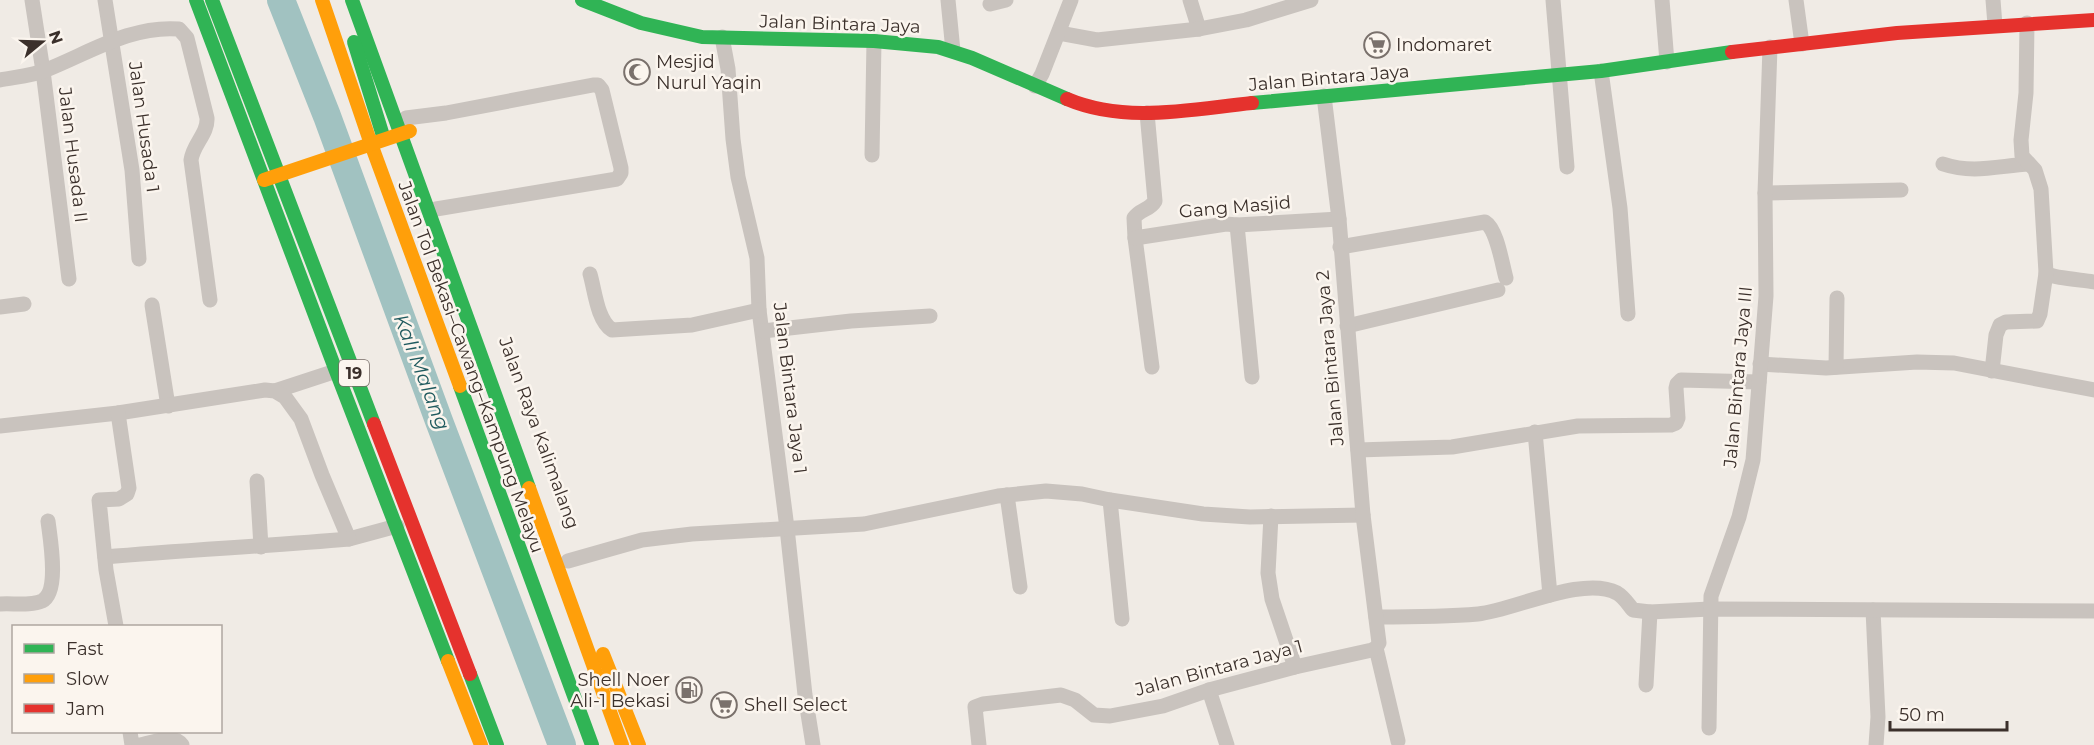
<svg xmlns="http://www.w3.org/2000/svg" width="2094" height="745" font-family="Montserrat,sans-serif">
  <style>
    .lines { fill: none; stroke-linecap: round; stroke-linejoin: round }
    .river { stroke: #a1c2c1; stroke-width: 28 }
    .street { stroke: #c9c3be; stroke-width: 15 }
    .fast { stroke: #30b455; stroke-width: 14 }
    .slow { stroke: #ff9f0a; stroke-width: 14 }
    .jam { stroke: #e5322d; stroke-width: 14 }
    .labels { text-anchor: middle; stroke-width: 5; stroke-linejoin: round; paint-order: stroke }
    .shield { fill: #fbf5ee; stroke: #756b66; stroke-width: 1.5 }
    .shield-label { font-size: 16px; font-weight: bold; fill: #3b302b }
    .street-label { font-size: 18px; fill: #3b302b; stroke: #fbf5ee }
    .poi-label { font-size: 18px; fill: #3b302b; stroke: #fbf5ee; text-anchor: start }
    .water-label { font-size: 20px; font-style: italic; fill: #1f5a5e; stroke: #fbf5ee }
  </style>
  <rect width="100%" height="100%" fill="#f0ebe5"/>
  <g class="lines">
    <!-- river -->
    <path class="river" d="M 281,0 L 327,116 L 439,421 L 562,745"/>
    <!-- street -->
    <g class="street">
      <path d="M 32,0 L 43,71 L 69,279"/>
      <path d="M 105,0 L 132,170 L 139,259"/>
      <path d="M 948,0 L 953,51"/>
      <path d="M 1190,0 L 1199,29"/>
      <path d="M 1553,0 L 1567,167"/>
      <path d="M 1662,0 L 1667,62"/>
      <path d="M 1796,0 L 1802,44"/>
      <path d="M 1993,0 L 1995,25"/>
      <path d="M 990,4 L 1006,0"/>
      <path d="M 1059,33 L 1097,40 L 1199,29 L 1246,20 L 1311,0"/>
      <path d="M 722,37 L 728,69 L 733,139 L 738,177 L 757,258 L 759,310 L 787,528 L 805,695 L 813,745"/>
      <path d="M 1601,71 L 1620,208 L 1628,314"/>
      <path d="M 0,80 C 15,77 32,76 46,70 C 89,53 131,25 179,29 L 187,38 L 207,118 C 208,134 193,144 191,160 L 210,300"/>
      <path d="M 1035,86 L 1042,74 L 1071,0"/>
      <path d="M 1147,113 L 1155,201 C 1150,210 1140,209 1134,218 L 1135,238 L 1152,367"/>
      <path d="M 406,118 L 446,113 L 593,85 L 598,85 L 602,90 L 621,168 L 621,173 L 617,179 L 436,209"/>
      <path d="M 872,155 L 874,41"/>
      <path d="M 1943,164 C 1973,174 1998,166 2029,164"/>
      <path d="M 1765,193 L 1901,190"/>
      <path d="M 1237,225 L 1252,377"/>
      <path d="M 1135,238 L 1226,224 L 1237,225 L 1339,219"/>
      <path d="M 1340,247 L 1485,222 C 1497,229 1502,264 1506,278"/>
      <path d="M 2046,273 C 2052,278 2084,280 2094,282"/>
      <path d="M 590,274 C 595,291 597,320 612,330 L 692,325 L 759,310"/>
      <path d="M 152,305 L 168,406"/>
      <path d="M 0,307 L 24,304"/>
      <path d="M 1347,326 L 1498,290"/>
      <path d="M 763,331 L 851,321 L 930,316"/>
      <path d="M 1760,364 L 1826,368 L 1917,362 L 1954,363 L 2094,390"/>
      <path d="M 1836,367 L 1837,298"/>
      <path d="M 1992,371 L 1996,335 L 2000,325 L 2006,322 L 2037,321 L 2040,314 L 2046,273 L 2041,189 L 2035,170 L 2022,156 L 2021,140 L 2026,93 L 2027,23"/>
      <path d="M 275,391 L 336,371"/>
      <path d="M 0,426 L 118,413 L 265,390 L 275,391 L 285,397 L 301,419 L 322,475 L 349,539 L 397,526"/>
      <path d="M 1535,432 L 1550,595"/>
      <path d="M 1358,450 L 1452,447 L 1578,426 L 1671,425 L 1676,423 L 1678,418 L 1676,388 L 1677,384 L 1681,380 L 1759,382"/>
      <path d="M 257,481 L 261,547"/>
      <path d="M 1007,495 L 1020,587"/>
      <path d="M 1110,500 L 1122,619"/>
      <path d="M 1271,516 L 1268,573 L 1272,599 L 1295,667"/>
      <path d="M 105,557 C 186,550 268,546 349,539"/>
      <path d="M 568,561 L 642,540 L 692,534 L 864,524 L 998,496 L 1046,491 L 1082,494 L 1110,500 L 1203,514 L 1250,517 L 1363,515"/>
      <path d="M 0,604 C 12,603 31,606 42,601 C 60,592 50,538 48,521"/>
      <path d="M 1873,610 L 1878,717 L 1876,745"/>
      <path d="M 1376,617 C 1410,617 1444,617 1478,614 C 1515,610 1583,575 1617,593 C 1624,597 1628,604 1633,610 L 1650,612 L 1710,609 L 2094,611"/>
      <path d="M 116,626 L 106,570 L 99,500 L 119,499 L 127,494 L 129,488 L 118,413"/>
      <path d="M 1376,648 L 1398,741"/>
      <path d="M 1646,685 L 1650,612"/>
      <path d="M 1209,690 L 1227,745"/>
      <path d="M 1709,728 L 1711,596 L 1739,517 L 1753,460 L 1766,296 L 1765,193 L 1770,47"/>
      <path d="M 130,732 L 132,745"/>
      <path d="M 139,745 C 152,743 174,733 182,745"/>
      <path d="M 979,745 L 975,707 L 983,704 L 1061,695 L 1075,700 L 1094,715 L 1110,716 L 1163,706 L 1209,690 L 1295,667 L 1372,650 L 1376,648 L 1379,643 L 1363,515 L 1339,219 L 1324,96"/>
    </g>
    <!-- fast -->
    <g class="fast">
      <path d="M 196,0 L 336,371 L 448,661"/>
      <path d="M 212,0 L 374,424"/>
      <path d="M 352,0 L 529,488"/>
      <path d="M 582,0 L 641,23 L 702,37 L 874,41 L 938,47 L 972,58 L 1067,99"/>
      <path d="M 354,42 L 384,139"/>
      <path d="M 1252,103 L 1601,71 L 1732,52"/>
      <path d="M 460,386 L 592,745"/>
      <path d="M 470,674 L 497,745"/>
    </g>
    <!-- slow -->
    <g class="slow">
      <path d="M 322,0 L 371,144 L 460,386"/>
      <path d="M 264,180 L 410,131"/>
      <path d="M 529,488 L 622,745"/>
      <path d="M 603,654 L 639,745"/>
      <path d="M 448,661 L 481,745"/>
    </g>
    <!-- jam -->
    <g class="jam">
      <path d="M 1732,52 L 1897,33 L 2094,20"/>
      <path d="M 1067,99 C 1126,124 1192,109 1252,103"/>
      <path d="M 374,424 L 470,674"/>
    </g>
  </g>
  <!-- icons -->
  <defs>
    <g id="supermarket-ring" transform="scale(1.35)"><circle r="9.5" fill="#fbf5ee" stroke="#7a716c" stroke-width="1.5"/><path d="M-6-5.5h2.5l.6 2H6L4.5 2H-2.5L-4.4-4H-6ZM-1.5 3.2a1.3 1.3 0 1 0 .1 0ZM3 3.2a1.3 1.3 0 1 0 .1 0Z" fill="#7a716c"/></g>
    <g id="mosque-ring" transform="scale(1.35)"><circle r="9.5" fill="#fbf5ee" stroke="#7a716c" stroke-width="1.5"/><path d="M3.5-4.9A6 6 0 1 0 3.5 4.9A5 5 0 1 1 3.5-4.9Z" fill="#7a716c"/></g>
    <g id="fuel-ring" transform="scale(1.35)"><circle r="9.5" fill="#fbf5ee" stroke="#7a716c" stroke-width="1.5"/><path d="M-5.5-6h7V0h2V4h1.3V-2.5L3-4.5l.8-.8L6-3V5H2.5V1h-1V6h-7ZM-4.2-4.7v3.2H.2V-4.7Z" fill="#7a716c"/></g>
  </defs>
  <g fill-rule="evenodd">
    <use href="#supermarket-ring" x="1377" y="45"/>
    <use href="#mosque-ring" x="637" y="72"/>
    <use href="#fuel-ring" x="689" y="690"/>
    <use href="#supermarket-ring" x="724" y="705"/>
  </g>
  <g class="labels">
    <!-- shield labels -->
    <rect class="shield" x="339" y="360" width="30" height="26" rx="4.5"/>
    <g class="shield-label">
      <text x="354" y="379">19</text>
    </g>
    <!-- street labels -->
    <g class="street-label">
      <text transform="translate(840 24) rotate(2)" y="6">Jalan Bintara Jaya</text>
      <text transform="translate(1329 78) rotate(-5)" y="6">Jalan Bintara Jaya</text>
      <text transform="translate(144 127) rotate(82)" y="6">Jalan Husada 1</text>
      <text transform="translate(73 155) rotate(83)" y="6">Jalan Husada II</text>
      <text transform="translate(1235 207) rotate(-5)" y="6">Gang Masjid</text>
      <text transform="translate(1330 358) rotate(-95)" y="6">Jalan Bintara Jaya 2</text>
      <text transform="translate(471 367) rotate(70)" y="6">Jalan Tol Bekasi–Cawang–Kampung Melayu</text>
      <text transform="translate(1738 377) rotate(-85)" y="6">Jalan Bintara Jaya III</text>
      <text transform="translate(790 388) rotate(83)" y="6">Jalan Bintara Jaya 1</text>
      <text transform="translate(539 433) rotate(70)" y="6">Jalan Raya Kalimalang</text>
      <text transform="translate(1219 668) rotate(-15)" y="6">Jalan Bintara Jaya 1</text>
    </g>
    <!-- poi labels -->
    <g class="poi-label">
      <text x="1396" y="51">Indomaret</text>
      <text x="656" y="68">Mesjid<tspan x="656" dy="21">Nurul Yaqin</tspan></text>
      <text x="670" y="686" text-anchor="end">Shell Noer<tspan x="670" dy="21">Ali-1 Bekasi</tspan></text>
      <text x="744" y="711">Shell Select</text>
    </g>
    <!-- water labels -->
    <g class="water-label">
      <text transform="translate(422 372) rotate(69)" y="7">Kali Malang</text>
    </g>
  </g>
  <!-- legend -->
  <rect x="12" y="625" width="210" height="108" fill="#fbf5ee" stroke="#aea6a0" stroke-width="1.5"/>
  <rect x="24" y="644" width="30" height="9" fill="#30b455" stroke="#aea6a0" stroke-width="1.5"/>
  <text x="66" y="655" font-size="18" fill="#3b302b">Fast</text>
  <rect x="24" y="674" width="30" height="9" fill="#ff9f0a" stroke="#aea6a0" stroke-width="1.5"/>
  <text x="66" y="685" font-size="18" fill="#3b302b">Slow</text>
  <rect x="24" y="704" width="30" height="9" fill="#e5322d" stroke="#aea6a0" stroke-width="1.5"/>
  <text x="66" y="715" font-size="18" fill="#3b302b">Jam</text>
  <!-- north arrow -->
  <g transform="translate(42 42) rotate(71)" stroke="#fbf5ee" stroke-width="4.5" paint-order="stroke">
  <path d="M0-4.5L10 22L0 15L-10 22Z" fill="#3b302b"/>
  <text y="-9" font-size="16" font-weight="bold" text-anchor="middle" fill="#3b302b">N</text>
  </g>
  <!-- scale -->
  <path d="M1890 721v9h117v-9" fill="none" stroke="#3b302b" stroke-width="3"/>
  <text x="1899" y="721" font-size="18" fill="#3b302b" stroke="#fbf5ee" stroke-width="4.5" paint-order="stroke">50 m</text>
</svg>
